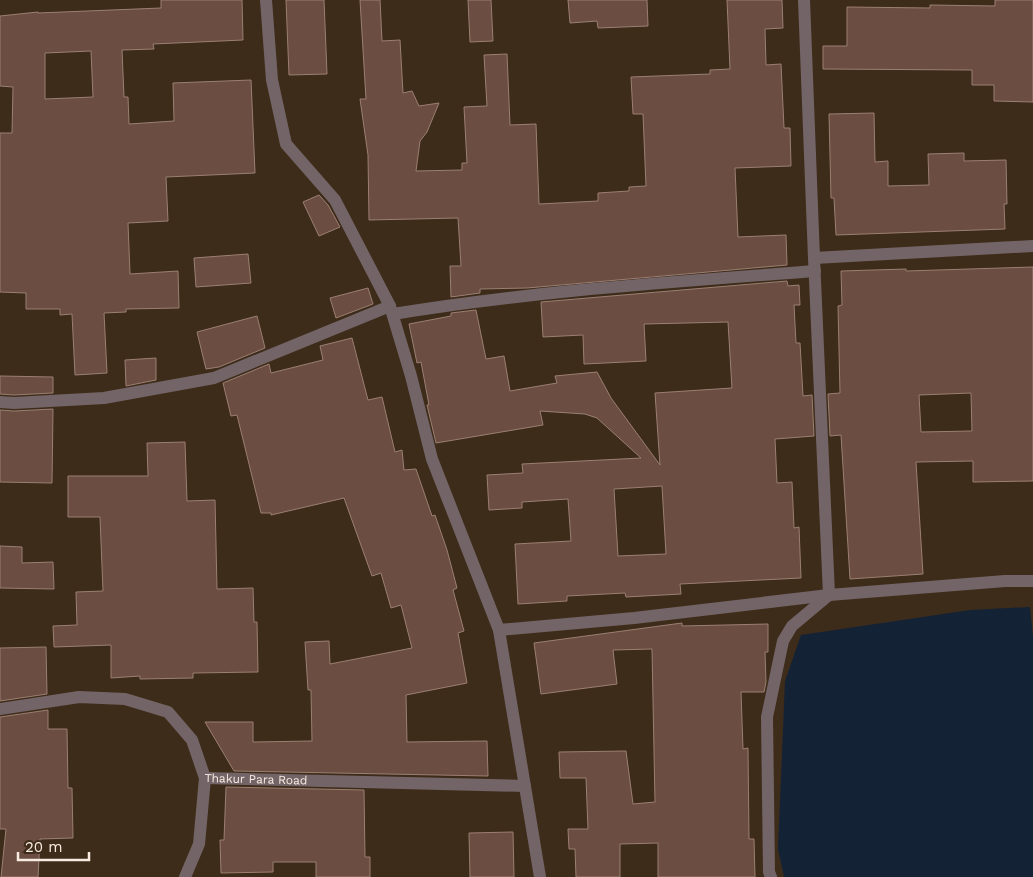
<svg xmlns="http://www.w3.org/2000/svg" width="1033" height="877" font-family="'Work Sans',sans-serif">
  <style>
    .water { fill: #142236 }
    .building { fill: #6b4e41; stroke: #9b7f72; fill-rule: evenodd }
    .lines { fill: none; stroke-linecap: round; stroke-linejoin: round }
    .street { stroke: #736567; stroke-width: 12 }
    .labels { text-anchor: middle; stroke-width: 4; stroke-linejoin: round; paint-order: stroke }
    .street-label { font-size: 12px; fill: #f8ebe1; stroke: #3e2c1a }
  </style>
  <rect width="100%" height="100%" fill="#3e2c1a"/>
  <!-- water -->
  <path class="water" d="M 1030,607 L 1033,637 L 1033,877 L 784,877 L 778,849 L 785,681 L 801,635 L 970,610 Z"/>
  <!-- building -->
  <g class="building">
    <path d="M 161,0 L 242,0 L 243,40 L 153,44 L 154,49 L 122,50 L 124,97 L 128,97 L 129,124 L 174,121 L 173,83 L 251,80 L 255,173 L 166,177 L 168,221 L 128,223 L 130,274 L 178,271 L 179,308 L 126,309 L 126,312 L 104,313 L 107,373 L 75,375 L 72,314 L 60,315 L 60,309 L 26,309 L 26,293 L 0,292 L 0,133 L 12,133 L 13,87 L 0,86 L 0,16 L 38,12 L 38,13 L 161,8 ZM 91,51 L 93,97 L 45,99 L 45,53 Z"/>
    <path d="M 286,0 L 324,0 L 327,74 L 289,75 Z"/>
    <path d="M 360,0 L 380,0 L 382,41 L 400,40 L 403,93 L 412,91 L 419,106 L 439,103 L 427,132 L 420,141 L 416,171 L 462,170 L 462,163 L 467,163 L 464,107 L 487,106 L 484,55 L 507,54 L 510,125 L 536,124 L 539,204 L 598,201 L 598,193 L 629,191 L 629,187 L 646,186 L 643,114 L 633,114 L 631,77 L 710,74 L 710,70 L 730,69 L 727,0 L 782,0 L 783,28 L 765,29 L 766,65 L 781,64 L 784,128 L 790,128 L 791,166 L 735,168 L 738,237 L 786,235 L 787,265 L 527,288 L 480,289 L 480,293 L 451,297 L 450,266 L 461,266 L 458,218 L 369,220 L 368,155 L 360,99 L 366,99 Z"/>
    <path d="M 468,0 L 491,0 L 493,41 L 470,42 Z"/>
    <path d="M 568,0 L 647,0 L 648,26 L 598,28 L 597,21 L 570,23 Z"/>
    <path d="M 995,0 L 1033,0 L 1033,102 L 994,101 L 994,85 L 972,85 L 972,70 L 823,69 L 823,46 L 847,46 L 847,7 L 930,8 L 930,5 L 995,6 Z"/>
    <path d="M 874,113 L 875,162 L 888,161 L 888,186 L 929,185 L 928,154 L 964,153 L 964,161 L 1006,160 L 1007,204 L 1004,204 L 1005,229 L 836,235 L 834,198 L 831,198 L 829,114 Z"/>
    <path d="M 319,195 L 328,205 L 340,227 L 319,236 L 303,202 Z"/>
    <path d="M 248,254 L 251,283 L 196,287 L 194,258 Z"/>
    <path d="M 1033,267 L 1033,481 L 973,482 L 973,461 L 916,462 L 923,574 L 850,579 L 841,435 L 830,436 L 828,394 L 840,393 L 838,306 L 842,305 L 841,271 L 906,269 L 906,271 ZM 971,393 L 972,431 L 921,432 L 919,395 Z"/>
    <path d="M 787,281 L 788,286 L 799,285 L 800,305 L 794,305 L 796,343 L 800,343 L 803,396 L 812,395 L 814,436 L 775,439 L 777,483 L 792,482 L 794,528 L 799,527 L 801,578 L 680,584 L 681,594 L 626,597 L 625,593 L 567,596 L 567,601 L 518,604 L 515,544 L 571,541 L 568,499 L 522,502 L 522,508 L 489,510 L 487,475 L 523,473 L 522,464 L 641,458 L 597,418 L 585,414 L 540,411 L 543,425 L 436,443 L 427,405 L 429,405 L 421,362 L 417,363 L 409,324 L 451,316 L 451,313 L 476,310 L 486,359 L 504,356 L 510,391 L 557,383 L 555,376 L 597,372 L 611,398 L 660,465 L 655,393 L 732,388 L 728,322 L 644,324 L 646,361 L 584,364 L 583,335 L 543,337 L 541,302 ZM 662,486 L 666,554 L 618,556 L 614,489 Z"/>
    <path d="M 368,288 L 373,304 L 336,318 L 330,298 Z"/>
    <path d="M 257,316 L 265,348 L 219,367 L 206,369 L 197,332 Z"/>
    <path d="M 352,338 L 368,400 L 382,397 L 395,452 L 402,450 L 404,470 L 416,469 L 432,516 L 435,515 L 447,550 L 457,588 L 453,590 L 464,631 L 458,633 L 467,683 L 406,695 L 407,742 L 487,741 L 488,776 L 234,771 L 205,722 L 253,722 L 253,742 L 312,741 L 311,690 L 308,690 L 305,642 L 329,641 L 330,664 L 412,648 L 401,605 L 391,608 L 381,573 L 372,576 L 344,498 L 271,515 L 271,513 L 261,513 L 237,415 L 231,416 L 223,383 L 269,364 L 271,373 L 323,360 L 320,346 Z"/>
    <path d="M 156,358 L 156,380 L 126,386 L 125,360 Z"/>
    <path d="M 0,376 L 53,377 L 53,393 L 14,395 L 0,394 Z"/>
    <path d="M 53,409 L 52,483 L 0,482 L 0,410 L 14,411 Z"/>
    <path d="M 185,442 L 187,501 L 215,500 L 217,589 L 253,588 L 254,622 L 257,622 L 258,672 L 193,673 L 193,678 L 140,679 L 140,676 L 111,678 L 111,645 L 54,647 L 53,626 L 77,625 L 76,592 L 103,591 L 100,517 L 68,517 L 68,476 L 148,476 L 147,443 Z"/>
    <path d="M 0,546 L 22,547 L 22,563 L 53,562 L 54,589 L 0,588 Z"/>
    <path d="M 682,623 L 682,626 L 768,624 L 768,652 L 765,652 L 766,682 L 764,692 L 741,692 L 743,749 L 748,748 L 749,839 L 754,839 L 755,877 L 658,877 L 658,843 L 620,844 L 620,877 L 576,877 L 575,849 L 569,849 L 568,829 L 588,829 L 586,778 L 560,778 L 559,752 L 626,751 L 633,804 L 655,802 L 652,649 L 613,650 L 617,684 L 541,694 L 534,643 Z"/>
    <path d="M 46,647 L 47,694 L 0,701 L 0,648 Z"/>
    <path d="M 48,710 L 48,729 L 67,729 L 68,788 L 72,788 L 73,838 L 40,839 L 38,877 L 1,877 L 6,829 L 0,829 L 0,717 Z"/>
    <path d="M 226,787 L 364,790 L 365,857 L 370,857 L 370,877 L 316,877 L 316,862 L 273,862 L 273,872 L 221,873 L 220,840 L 224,840 Z"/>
    <path d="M 513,832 L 514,877 L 470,877 L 469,833 Z"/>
  </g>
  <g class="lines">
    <!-- street -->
    <g class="street">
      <path d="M 266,0 L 272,80 L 286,144 L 335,200 L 390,306 L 411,376 L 432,459 L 499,630 L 540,877"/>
      <path d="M 804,0 L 814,258 L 1033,246"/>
      <path d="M 814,258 L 829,595 L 1005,581 L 1033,581"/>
      <path d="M 393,314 C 532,291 674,282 815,271"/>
      <path d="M 0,402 L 14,403 L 104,398 L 214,378 L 390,306"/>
      <path d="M 499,630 L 634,618 L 829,595"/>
      <path d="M 0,709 L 79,697 L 125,699 L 168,712 L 192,740 L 205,778 L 199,844 L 185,877"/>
      <path id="s1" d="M 205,778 L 525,786"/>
      <path d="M 771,877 L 769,872 L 767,717 L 783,641 L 792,626 L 829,595"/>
    </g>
  </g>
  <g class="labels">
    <!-- street labels -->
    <g class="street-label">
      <text dy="4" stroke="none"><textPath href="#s1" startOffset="51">Thakur Para Road</textPath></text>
    </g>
  </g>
  <!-- scale -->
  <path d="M18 852v8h71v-8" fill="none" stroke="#f8ebe1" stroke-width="2.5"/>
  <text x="25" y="852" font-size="15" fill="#f8ebe1" stroke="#3e2c1a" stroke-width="4" paint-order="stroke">20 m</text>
</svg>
